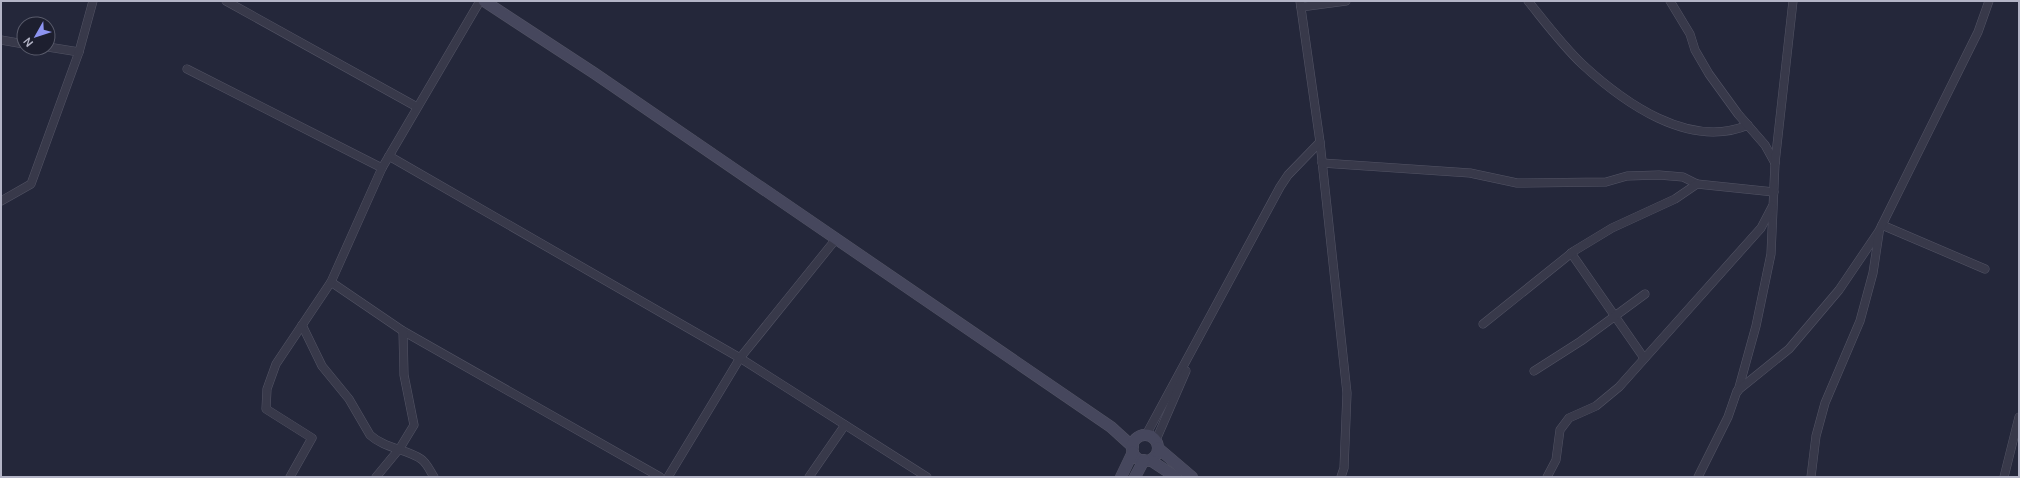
<svg xmlns="http://www.w3.org/2000/svg" width="2020" height="478" font-family="Manrope,sans-serif">
  <style>
    .lines { fill: none; stroke-linecap: round; stroke-linejoin: round }
    .street-casing { stroke: #535465; stroke-width: 9 }
    .secondary-casing { stroke: #535465; stroke-width: 12 }
    .street { stroke: #38394a; stroke-width: 8 }
    .secondary { stroke: #46475d; stroke-width: 11 }
  </style>
  <rect width="100%" height="100%" fill="#24273a"/>
  <g class="lines">
    <!-- street casing -->
    <g class="street-casing">
      <g id="street">
        <path d="M 226,1 L 417,107"/>
        <path d="M 1300,1 L 1320,142 L 1347,393 L 1344,468 L 1341,477"/>
        <path d="M 1528,1 C 1545,22 1562,45 1582,64 C 1623,102 1689,150 1748,125"/>
        <path d="M 1670,1 L 1690,34 L 1695,50 L 1709,74 L 1738,114 L 1765,145 L 1775,163"/>
        <path d="M 1301,7 L 1346,1"/>
        <path d="M 1,40 L 24,44"/>
        <path d="M 48,47 L 79,52"/>
        <path d="M 187,69 L 382,168"/>
        <path d="M 389,156 L 740,358 L 927,477"/>
        <path d="M 1322,163 L 1470,173 L 1517,183 L 1606,182 L 1627,176 L 1659,175 L 1683,177 L 1697,184"/>
        <path d="M 1,201 L 31,184 L 79,52 L 93,1"/>
        <path d="M 1882,225 L 1985,269"/>
        <path d="M 1571,253 L 1644,358"/>
        <path d="M 331,282 L 403,331 L 660,477"/>
        <path d="M 1483,324 L 1574,251 L 1612,228 L 1675,199 L 1697,184 L 1774,192"/>
        <path d="M 302,325 L 322,366 L 349,399 L 370,435 C 384,448 406,449 421,459 C 427,463 430,471 434,477"/>
        <path d="M 1534,371 L 1581,341 L 1645,294"/>
        <path d="M 1738,391 L 1756,326 L 1771,254 L 1775,163 L 1793,1"/>
        <path d="M 1146,435 L 1280,187 L 1288,175 L 1320,142"/>
        <path d="M 1156,440 L 1186,371"/>
        <path d="M 290,477 L 312,438 L 266,409 L 267,389 L 276,364 L 331,282 L 382,168 L 480,1"/>
        <path d="M 376,477 L 400,448 L 414,425 L 404,375 L 403,331"/>
        <path d="M 668,477 L 740,358 L 836,239"/>
        <path d="M 809,477 L 845,425"/>
        <path d="M 1547,477 L 1556,460 L 1560,430 L 1569,418 L 1596,406 L 1619,387 L 1761,228 L 1772,207"/>
        <path d="M 1698,477 L 1728,417 L 1737,391 L 1789,349 L 1839,290 L 1879,231 L 1978,32 L 1989,1"/>
        <path d="M 1811,477 L 1816,436 L 1825,403 L 1860,321 L 1873,273 L 1879,233"/>
        <path d="M 2004,477 L 2019,417"/>
      </g>
    </g>
    <!-- secondary casing -->
    <g class="secondary-casing">
      <g id="secondary">
        <path d="M 484,1 L 594,73 L 1111,427 L 1133,447"/>
        <circle cx="1145" cy="448" r="13"/>
        <path d="M 1158,448 L 1192,477"/>
        <path d="M 1150,460 L 1176,477"/>
        <path d="M 1121,477 L 1133,452"/>
        <path d="M 1135,477 L 1144,460"/>
      </g>
    </g>
    <!-- street -->
    <use href="#street" class="street"/>
    <!-- secondary -->
    <use href="#secondary" class="secondary"/>
  </g>
  <!-- border -->
  <rect width="2020" height="478" fill="none" stroke="#b3b4c6" stroke-width="4"/>
  <!-- north arrow -->
  <g transform="translate(36 36) rotate(231)"><circle r="19" fill="#1d1f2f" stroke="#595b6b"/>
  <path d="M0-3L7 15L0 10L-7 15Z" fill="#8d94f1"/>
  <text y="-6" font-size="11" font-weight="bold" text-anchor="middle" fill="#b3b4c6">N</text>
  </g>
</svg>
